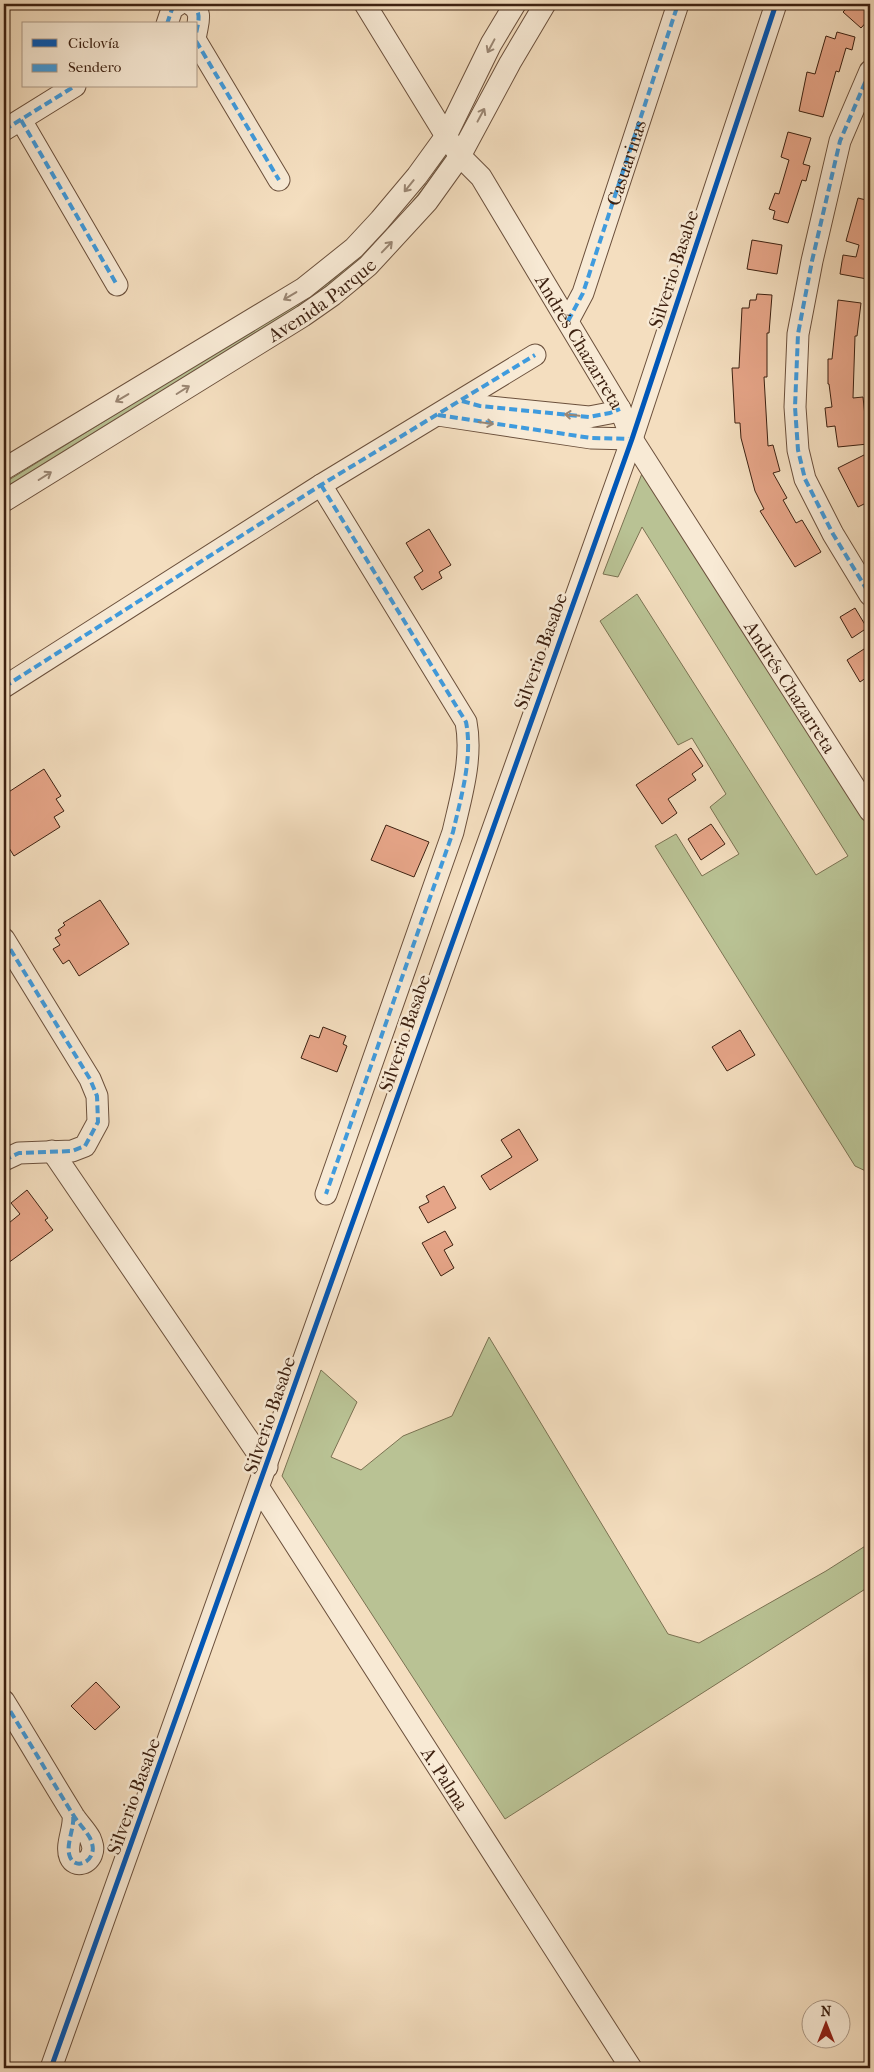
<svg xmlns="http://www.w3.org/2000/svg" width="874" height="2072" font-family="'IM FELL French Canon',serif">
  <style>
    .green { fill: #b9c294; stroke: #7b7252 }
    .building { fill: #e6a588; stroke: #3d2111 }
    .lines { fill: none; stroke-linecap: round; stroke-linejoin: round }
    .minor-casing { stroke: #6b503c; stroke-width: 23 }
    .minor { stroke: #f8ead5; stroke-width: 21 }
    .quiet { stroke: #3f9bde; stroke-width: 4; stroke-dasharray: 8 4; stroke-linecap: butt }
    .cycleway-casing { stroke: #f8ead5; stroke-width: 8 }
    .cycleway { stroke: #0057b8; stroke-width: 5 }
    .oneway { stroke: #9a8673 }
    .labels { text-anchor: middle; stroke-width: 5; stroke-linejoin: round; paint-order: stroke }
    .street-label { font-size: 19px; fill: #3d2111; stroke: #f8ead5 }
  </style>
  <rect width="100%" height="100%" fill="#f4debf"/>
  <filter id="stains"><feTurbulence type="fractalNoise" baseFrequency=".004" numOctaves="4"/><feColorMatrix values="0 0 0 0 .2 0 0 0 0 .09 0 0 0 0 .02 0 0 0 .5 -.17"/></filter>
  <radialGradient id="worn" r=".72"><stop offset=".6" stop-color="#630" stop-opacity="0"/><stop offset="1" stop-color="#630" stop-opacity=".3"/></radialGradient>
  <!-- green -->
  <g class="green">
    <path d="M 448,151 L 451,157 L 397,226 L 333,286 L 4,490 L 4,483 L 330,282 C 375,244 418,203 448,151 Z"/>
    <path d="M 648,458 L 870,810 L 870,1173 L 855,1166 L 655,846 L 676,834 L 702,876 L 739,854 L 710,807 L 726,794 L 692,738 L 678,745 L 600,621 L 637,594 L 816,875 L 848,856 L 642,527 L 618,577 L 603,574 Z"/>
    <path d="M 489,1337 L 668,1634 L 699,1643 L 826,1571 L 870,1543 L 870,1586 L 505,1819 L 282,1476 L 321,1370 L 357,1402 L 331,1457 L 361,1470 L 403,1436 L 452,1416 Z"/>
  </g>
  <!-- building -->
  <g class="building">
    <path d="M 851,4 L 870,4 L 870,18 L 861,28 L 843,12 Z"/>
    <path d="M 837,32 L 855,37 L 852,50 L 846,48 L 839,72 L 836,71 L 823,117 L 799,111 L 807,72 L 815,74 L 826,36 L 835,39 Z"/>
    <path d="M 788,132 L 811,138 L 803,164 L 810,166 L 806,181 L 802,180 L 788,223 L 773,219 L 775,211 L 769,209 L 775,193 L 779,194 L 789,160 L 781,157 Z"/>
    <path d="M 858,198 L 870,201 L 870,264 L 867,279 L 840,274 L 843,255 L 856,257 L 859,245 L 846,241 Z"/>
    <path d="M 752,240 L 782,245 L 777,274 L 747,269 Z"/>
    <path d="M 757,294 L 772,295 L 769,333 L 767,333 L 767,377 L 764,377 L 768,446 L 773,445 L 780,471 L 773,473 L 787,498 L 783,500 L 796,523 L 802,520 L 821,552 L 795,567 L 760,511 L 764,509 L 755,491 L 741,438 L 740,423 L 735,423 L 732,368 L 739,368 L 742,308 L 749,308 L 750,300 L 756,300 Z"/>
    <path d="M 838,300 L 861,303 L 857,336 L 855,336 L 853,398 L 863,397 L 868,444 L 838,447 L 835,426 L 827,427 L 825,408 L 832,407 L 829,384 L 828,384 L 828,359 L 832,359 Z"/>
    <path d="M 870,452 L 870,501 L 858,507 L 838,468 Z"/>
    <path d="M 429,529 L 451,565 L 439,572 L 442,578 L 422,590 L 414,577 L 423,571 L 406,543 Z"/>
    <path d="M 855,608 L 867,628 L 852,638 L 840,617 Z"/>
    <path d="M 864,649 L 870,659 L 870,675 L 860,682 L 847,660 Z"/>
    <path d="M 691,748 L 703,766 L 692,774 L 696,780 L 668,799 L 677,813 L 662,824 L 636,785 Z"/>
    <path d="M 44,769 L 61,796 L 56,799 L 64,811 L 54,817 L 60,827 L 14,856 L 4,840 L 4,795 Z"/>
    <path d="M 711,824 L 725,844 L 701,860 L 688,839 Z"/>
    <path d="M 386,825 L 429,842 L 414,877 L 371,860 Z"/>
    <path d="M 100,900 L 129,944 L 79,976 L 69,960 L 63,964 L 53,949 L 60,945 L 55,938 L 61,935 L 58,930 L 65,925 L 63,923 Z"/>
    <path d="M 323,1027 L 346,1036 L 343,1044 L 347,1046 L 337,1072 L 301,1058 L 310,1035 L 319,1038 Z"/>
    <path d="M 740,1030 L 755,1055 L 727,1071 L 712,1047 Z"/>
    <path d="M 519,1129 L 538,1160 L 490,1190 L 481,1176 L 512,1157 L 501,1140 Z"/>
    <path d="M 444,1186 L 456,1208 L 428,1223 L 419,1207 L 429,1202 L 426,1196 Z"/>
    <path d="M 27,1190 L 48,1218 L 45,1220 L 53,1230 L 4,1266 L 4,1227 L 20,1214 L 11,1203 Z"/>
    <path d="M 445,1231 L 453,1245 L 444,1250 L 454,1268 L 441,1276 L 422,1243 Z"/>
    <path d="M 96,1682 L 120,1707 L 95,1730 L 71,1706 Z"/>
  </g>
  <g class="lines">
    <!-- minor casing -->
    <g class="minor-casing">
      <g id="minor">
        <path d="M 190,4 C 203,11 198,22 196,34"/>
        <path id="s1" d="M 365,4 L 446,136 L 460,156 L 481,177 L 620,409 L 632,439 L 870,811"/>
        <path d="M 167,24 L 172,9 L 179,4"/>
        <path d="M 196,41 L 279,180"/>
        <path d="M 870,71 L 840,141 L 812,261 L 798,334 L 795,407 L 798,450 L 805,479 L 833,534 L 870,595"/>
        <path d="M 21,120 L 117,285"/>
        <path d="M 4,130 L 75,86"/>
        <path d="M 568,321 L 583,293 L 678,4"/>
        <path d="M 462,401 L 480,406 L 589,417 L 610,413 L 620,409"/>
        <path d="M 438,415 L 591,438 L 632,439"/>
        <path d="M 4,469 L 304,288 L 354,248 L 380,220 L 417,176 L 446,136 L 491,44 L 515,4"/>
        <path d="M 321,485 L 466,722 C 473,758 461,797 453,832 L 326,1194"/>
        <path id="s2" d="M 4,501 L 303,316 L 333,295 L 368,266 L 427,202 L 460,156 L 510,63 L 545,4"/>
        <path d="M 4,687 L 321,485 L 535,355"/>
        <path d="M 4,939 L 90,1079 L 97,1096 L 98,1122 L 85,1146 L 72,1151 L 19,1153 L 4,1160"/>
        <path d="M 52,1151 L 267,1467"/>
        <path id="s3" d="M 259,1488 L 631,2068"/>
        <path d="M 4,1701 C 27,1738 49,1776 72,1813 C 77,1822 85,1829 90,1838 C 92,1843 94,1848 92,1853 C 90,1863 75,1869 70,1857 C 65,1845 75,1828 73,1815"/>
        <path d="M 51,2068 L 632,439 L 776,4"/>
      </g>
    </g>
    <!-- minor -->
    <use href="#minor" class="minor"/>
    <!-- quiet -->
    <g class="quiet">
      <path d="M 190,4 C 203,11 198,22 196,34"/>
      <path d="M 167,24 L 172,9 L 179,4"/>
      <path d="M 196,41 L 279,180"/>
      <path d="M 870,71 L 840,141 L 812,261 L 798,334 L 795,407 L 798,450 L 805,479 L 833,534 L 870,595"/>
      <path d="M 21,120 L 117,285"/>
      <path d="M 4,130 L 75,86"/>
      <path id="s4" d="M 568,321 L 583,293 L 678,4"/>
      <path d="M 462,401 L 480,406 L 589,417 L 610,413 L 620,409"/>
      <path d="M 438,415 L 591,438 L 632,439"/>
      <path d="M 321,485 L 466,722 C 473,758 461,797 453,832 L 326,1194"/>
      <path d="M 4,687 L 321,485 L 535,355"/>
      <path d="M 4,939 L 90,1079 L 97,1096 L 98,1122 L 85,1146 L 72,1151 L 19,1153 L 4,1160"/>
      <path d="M 4,1701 C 27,1738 49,1776 72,1813 C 77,1822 85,1829 90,1838 C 92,1843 94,1848 92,1853 C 90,1863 75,1869 70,1857 C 65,1845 75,1828 73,1815"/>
    </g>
    <!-- cycleway casing -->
    <g class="cycleway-casing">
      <path id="cycleway" d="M 51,2068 L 632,439 L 776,4"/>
    </g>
    <!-- cycleway -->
    <use href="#cycleway" class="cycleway"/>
  </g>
  <!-- one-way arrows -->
  <defs><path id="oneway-shaft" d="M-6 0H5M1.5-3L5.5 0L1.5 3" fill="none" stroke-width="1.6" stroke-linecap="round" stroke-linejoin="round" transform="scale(1.25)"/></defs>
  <g class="oneway">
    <use href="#oneway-shaft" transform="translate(491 46) rotate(118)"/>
    <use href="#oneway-shaft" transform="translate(481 115) rotate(-62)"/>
    <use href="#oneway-shaft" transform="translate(409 186) rotate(129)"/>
    <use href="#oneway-shaft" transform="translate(387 247) rotate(-46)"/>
    <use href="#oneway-shaft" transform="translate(290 296) rotate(149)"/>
    <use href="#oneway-shaft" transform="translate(183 390) rotate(-32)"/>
    <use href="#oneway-shaft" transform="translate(122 398) rotate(149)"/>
    <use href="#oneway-shaft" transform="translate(572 415) rotate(-174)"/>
    <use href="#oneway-shaft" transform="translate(486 423) rotate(8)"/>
    <use href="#oneway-shaft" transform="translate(45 476) rotate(-32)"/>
  </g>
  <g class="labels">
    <!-- street labels -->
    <g class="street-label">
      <text dy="7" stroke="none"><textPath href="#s4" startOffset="169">Casuarinas</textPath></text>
      <text transform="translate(673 269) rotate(-72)" y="7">Silverio Basabe</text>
      <text dy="7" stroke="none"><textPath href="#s2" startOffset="376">Avenida Parque</textPath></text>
      <text dy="7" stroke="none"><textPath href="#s1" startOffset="401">Andrés Chazarreta</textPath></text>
      <text transform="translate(540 651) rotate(-70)" y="7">Silverio Basabe</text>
      <text dy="7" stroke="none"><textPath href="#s1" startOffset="806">Andrés Chazarreta</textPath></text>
      <text transform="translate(404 1033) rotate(-71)" y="7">Silverio Basabe</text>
      <text transform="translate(269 1415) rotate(-71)" y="7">Silverio Basabe</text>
      <text dy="7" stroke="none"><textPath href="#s3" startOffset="345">A. Palma</textPath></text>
      <text transform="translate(133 1796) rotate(-70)" y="7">Silverio Basabe</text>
    </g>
  </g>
  <!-- margin -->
  <rect width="874" height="2072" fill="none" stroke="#f4debf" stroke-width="20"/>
  <rect x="5" y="5" width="864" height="2062" fill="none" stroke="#3d2111" stroke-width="2.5"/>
  <rect x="10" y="10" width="854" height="2052" fill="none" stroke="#3d2111"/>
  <!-- legend -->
  <rect x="22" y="22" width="175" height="65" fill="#f8ead5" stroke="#ad9a87"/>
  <rect x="32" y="39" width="25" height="8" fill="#0057b8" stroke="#ad9a87"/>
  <text x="68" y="48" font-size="15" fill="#3d2111">Ciclovía</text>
  <rect x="32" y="64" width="25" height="8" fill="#3f9bde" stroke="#ad9a87"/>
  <text x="68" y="72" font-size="15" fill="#3d2111">Sendero</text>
  <!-- north arrow -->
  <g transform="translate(826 2024)"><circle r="24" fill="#f8ead5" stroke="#ad9a87"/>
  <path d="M0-4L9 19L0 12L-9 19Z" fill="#8f2418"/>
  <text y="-8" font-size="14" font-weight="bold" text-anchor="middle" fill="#3d2111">N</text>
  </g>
  <rect width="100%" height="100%" filter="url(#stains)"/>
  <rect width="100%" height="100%" fill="url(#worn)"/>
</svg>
